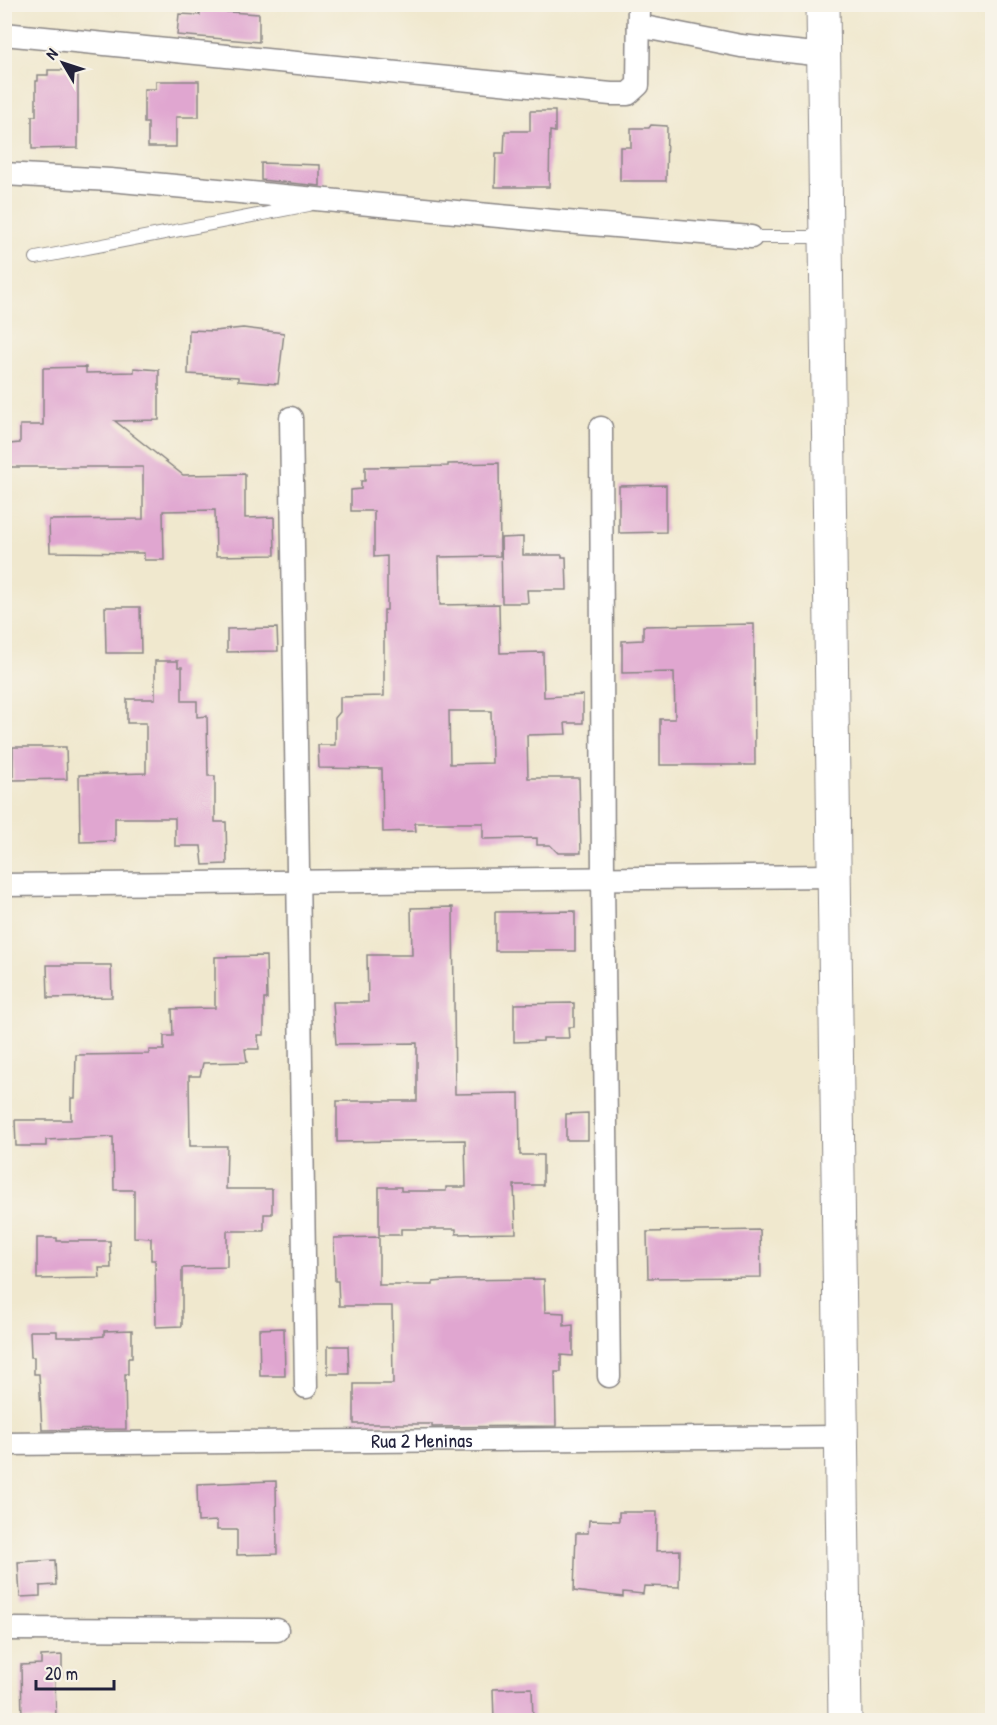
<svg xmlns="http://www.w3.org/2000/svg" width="997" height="1725" font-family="'Patrick Hand',sans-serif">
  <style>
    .building { fill: #e0a6d0; fill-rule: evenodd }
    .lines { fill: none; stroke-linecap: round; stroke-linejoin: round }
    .service-casing { stroke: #898584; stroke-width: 14 }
    .minor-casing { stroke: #898584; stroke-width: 25 }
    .secondary-casing { stroke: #898584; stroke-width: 35 }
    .service { stroke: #fff; stroke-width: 12 }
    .minor { stroke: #fff; stroke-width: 22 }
    .secondary { stroke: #fff; stroke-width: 33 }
    .labels { text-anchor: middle; stroke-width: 4.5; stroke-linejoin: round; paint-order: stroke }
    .street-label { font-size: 20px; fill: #22223b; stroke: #f7f3e8 }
  </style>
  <rect width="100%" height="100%" fill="#f7f3e8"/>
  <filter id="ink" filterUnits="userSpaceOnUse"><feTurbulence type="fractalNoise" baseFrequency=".0167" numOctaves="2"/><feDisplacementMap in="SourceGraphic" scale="12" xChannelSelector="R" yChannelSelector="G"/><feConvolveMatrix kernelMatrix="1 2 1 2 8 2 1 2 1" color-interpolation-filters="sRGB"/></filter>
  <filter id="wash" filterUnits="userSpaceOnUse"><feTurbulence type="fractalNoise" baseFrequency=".008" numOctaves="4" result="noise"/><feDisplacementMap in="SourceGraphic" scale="24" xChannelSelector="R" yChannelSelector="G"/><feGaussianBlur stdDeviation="1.35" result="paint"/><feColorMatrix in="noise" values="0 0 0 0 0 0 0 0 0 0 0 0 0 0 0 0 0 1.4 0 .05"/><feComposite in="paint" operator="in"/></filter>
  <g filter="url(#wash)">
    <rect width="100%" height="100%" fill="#f0e8ce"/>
    <g id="blocks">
      <!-- building -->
      <g class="building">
        <path d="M 200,10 L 259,14 L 259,42 L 177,35 L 179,14 L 200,15 Z"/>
        <path d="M 48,70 L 78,70 L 78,148 L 32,149 L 32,116 L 36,116 L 36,81 L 38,81 L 38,75 L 48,75 Z"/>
        <path d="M 156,81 L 199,81 L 199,117 L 176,117 L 176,147 L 148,147 L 148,123 L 144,123 L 144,89 L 156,89 Z"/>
        <path d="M 530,111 L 555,111 L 555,132 L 550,131 L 549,187 L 495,187 L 496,153 L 504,153 L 505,131 L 530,131 Z"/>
        <path d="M 651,125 L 667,126 L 666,181 L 620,181 L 620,147 L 631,147 L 631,128 L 649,128 Z"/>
        <path d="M 261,163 L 320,165 L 320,186 L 261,180 Z"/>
        <path d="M 243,328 L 284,333 L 278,384 L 238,381 L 238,377 L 188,374 L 189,330 L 214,331 Z"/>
        <path d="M 86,367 L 86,373 L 134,372 L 134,368 L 159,370 L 159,420 L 115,421 L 183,475 L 245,474 L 245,518 L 274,517 L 275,555 L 216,556 L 215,510 L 163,511 L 164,560 L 144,560 L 144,553 L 50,552 L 49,520 L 143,519 L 143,467 L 9,467 L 9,444 L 20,443 L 20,425 L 43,425 L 43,368 Z"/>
        <path d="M 499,463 L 500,556 L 439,557 L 440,605 L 499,604 L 500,653 L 543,652 L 544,697 L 583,695 L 583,723 L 565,723 L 566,734 L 527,735 L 528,778 L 579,778 L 581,853 L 558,853 L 550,845 L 537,845 L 537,838 L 483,839 L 483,823 L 415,823 L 416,831 L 383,832 L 382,769 L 319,768 L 318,745 L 335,745 L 335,718 L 340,712 L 340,697 L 384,696 L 384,610 L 387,610 L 387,556 L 374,557 L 374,511 L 351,511 L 351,490 L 361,489 L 361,481 L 365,481 L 365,467 L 448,466 L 448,464 ZM 449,711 L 491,711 L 492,763 L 450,764 Z"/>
        <path d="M 666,485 L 666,532 L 619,533 L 619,486 Z"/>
        <path d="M 523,537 L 523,555 L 562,555 L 562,557 L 566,557 L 567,590 L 527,590 L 528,603 L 502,603 L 501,538 Z"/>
        <path d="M 105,607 L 140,607 L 141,653 L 106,653 Z"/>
        <path d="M 754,624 L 755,765 L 660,765 L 660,719 L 675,719 L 674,672 L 622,673 L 622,641 L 643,640 L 643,626 Z"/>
        <path d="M 277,628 L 278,651 L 227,652 L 227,629 Z"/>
        <path d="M 155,661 L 178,661 L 178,667 L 182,667 L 182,701 L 197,701 L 197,717 L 207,716 L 208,776 L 215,776 L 215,822 L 226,822 L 227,864 L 203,865 L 201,846 L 175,846 L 175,818 L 115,818 L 115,841 L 80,842 L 79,775 L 146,773 L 146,723 L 127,723 L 127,699 L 155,699 Z"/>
        <path d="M 13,747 L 66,747 L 67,779 L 13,780 Z"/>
        <path d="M 453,907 L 455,1094 L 519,1093 L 520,1155 L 543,1155 L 543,1185 L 514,1185 L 516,1233 L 456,1234 L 456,1229 L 401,1229 L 401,1235 L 379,1235 L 379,1187 L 401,1187 L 401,1191 L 446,1191 L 446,1187 L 466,1187 L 465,1140 L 337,1142 L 337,1101 L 417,1101 L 417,1043 L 336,1044 L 333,1002 L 368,1002 L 367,955 L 412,955 L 411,908 Z"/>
        <path d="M 575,911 L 575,951 L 495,951 L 495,912 Z"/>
        <path d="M 266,956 L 267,999 L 264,999 L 264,1035 L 258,1035 L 259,1049 L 245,1049 L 247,1062 L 203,1063 L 200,1076 L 189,1076 L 190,1146 L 227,1146 L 226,1189 L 272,1189 L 272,1214 L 264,1214 L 264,1231 L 227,1231 L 227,1267 L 182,1268 L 182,1326 L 156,1327 L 155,1260 L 151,1260 L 151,1238 L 134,1237 L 134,1190 L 114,1190 L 113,1137 L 46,1140 L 46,1146 L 16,1146 L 15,1120 L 71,1120 L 71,1098 L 75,1098 L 76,1055 L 149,1054 L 149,1050 L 164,1050 L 164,1036 L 173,1036 L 172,1009 L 215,1008 L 215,957 Z"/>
        <path d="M 47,965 L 111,965 L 112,997 L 48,998 Z"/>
        <path d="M 574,1003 L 574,1027 L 568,1027 L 569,1038 L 543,1038 L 543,1041 L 514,1042 L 514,1004 Z"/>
        <path d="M 588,1113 L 588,1140 L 566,1140 L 566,1114 Z"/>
        <path d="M 760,1230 L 761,1277 L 648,1278 L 647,1232 Z"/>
        <path d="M 379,1237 L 379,1285 L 433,1285 L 433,1282 L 457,1280 L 544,1279 L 545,1312 L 564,1313 L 564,1326 L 573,1325 L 573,1356 L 561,1355 L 561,1372 L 555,1372 L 556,1426 L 432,1427 L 432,1424 L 354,1424 L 354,1384 L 393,1384 L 392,1306 L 339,1306 L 338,1281 L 335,1281 L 334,1238 Z"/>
        <path d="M 37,1238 L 57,1238 L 57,1241 L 110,1241 L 111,1268 L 99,1268 L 100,1278 L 37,1279 Z"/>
        <path d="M 284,1328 L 285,1376 L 260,1376 L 259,1329 Z"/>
        <path d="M 132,1330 L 132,1358 L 128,1358 L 128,1374 L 125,1374 L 126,1429 L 42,1430 L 39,1374 L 34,1374 L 34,1357 L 31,1357 L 30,1331 L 57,1331 L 57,1337 L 93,1337 L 104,1336 L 104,1331 Z"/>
        <path d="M 328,1346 L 348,1346 L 349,1374 L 328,1374 Z"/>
        <path d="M 276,1481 L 277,1554 L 237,1555 L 237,1530 L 217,1530 L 217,1521 L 198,1522 L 197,1484 Z"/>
        <path d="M 619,1512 L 657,1512 L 656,1551 L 680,1550 L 679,1587 L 644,1586 L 643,1594 L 623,1592 L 623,1597 L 574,1591 L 576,1533 L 588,1533 L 589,1520 L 619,1521 Z"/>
        <path d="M 55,1560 L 56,1585 L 40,1586 L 40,1596 L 20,1597 L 18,1562 Z"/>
        <path d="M 62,1655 L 62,1676 L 55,1676 L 56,1720 L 22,1720 L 21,1665 L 41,1664 L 41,1656 Z"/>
        <path d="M 532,1688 L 533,1720 L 494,1720 L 493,1689 Z"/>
      </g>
    </g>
  </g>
  <g filter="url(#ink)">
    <use href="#blocks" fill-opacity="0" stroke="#898584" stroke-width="1.5"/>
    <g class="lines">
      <!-- service casing -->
      <g class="service-casing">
        <g id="service">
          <path d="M 751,237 L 825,237"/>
          <path d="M 36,258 L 309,205"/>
        </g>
      </g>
      <!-- minor casing -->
      <g class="minor-casing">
        <g id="minor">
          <path d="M 639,26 L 741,46 L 824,55"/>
          <path d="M 4,34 L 611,94 L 628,94 L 638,85 L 639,4"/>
          <path d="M 4,174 L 110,180 L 554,221 L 751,237"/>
          <path d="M 291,418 L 306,1387"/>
          <path d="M 601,428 L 603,878 L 609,1376"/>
          <path d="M 4,885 L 833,876"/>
          <path id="s1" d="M 4,1444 L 841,1437"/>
          <path d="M 4,1629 L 277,1630"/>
        </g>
      </g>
      <!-- secondary casing -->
      <g class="secondary-casing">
        <path id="secondary" d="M 823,4 L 845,1720"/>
      </g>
      <!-- service -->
      <use href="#service" class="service"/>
      <!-- minor -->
      <use href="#minor" class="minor"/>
      <!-- secondary -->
      <use href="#secondary" class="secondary"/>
    </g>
  </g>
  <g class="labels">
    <!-- street labels -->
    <g class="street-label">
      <text dy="7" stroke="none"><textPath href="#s1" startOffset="418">Rua 2 Meninas</textPath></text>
    </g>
  </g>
  <!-- margin -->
  <rect width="997" height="1725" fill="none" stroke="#f7f3e8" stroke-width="24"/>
  <!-- north arrow -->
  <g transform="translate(63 63) rotate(309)" stroke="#f7f3e8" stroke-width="4.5" paint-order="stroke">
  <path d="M0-4.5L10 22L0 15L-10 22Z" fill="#22223b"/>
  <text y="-9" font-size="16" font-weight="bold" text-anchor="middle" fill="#22223b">N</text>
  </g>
  <!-- scale -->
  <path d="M36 1680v9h78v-9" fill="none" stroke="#22223b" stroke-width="3"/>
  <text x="45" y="1680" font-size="18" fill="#22223b" stroke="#f7f3e8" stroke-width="4.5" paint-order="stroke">20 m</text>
</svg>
